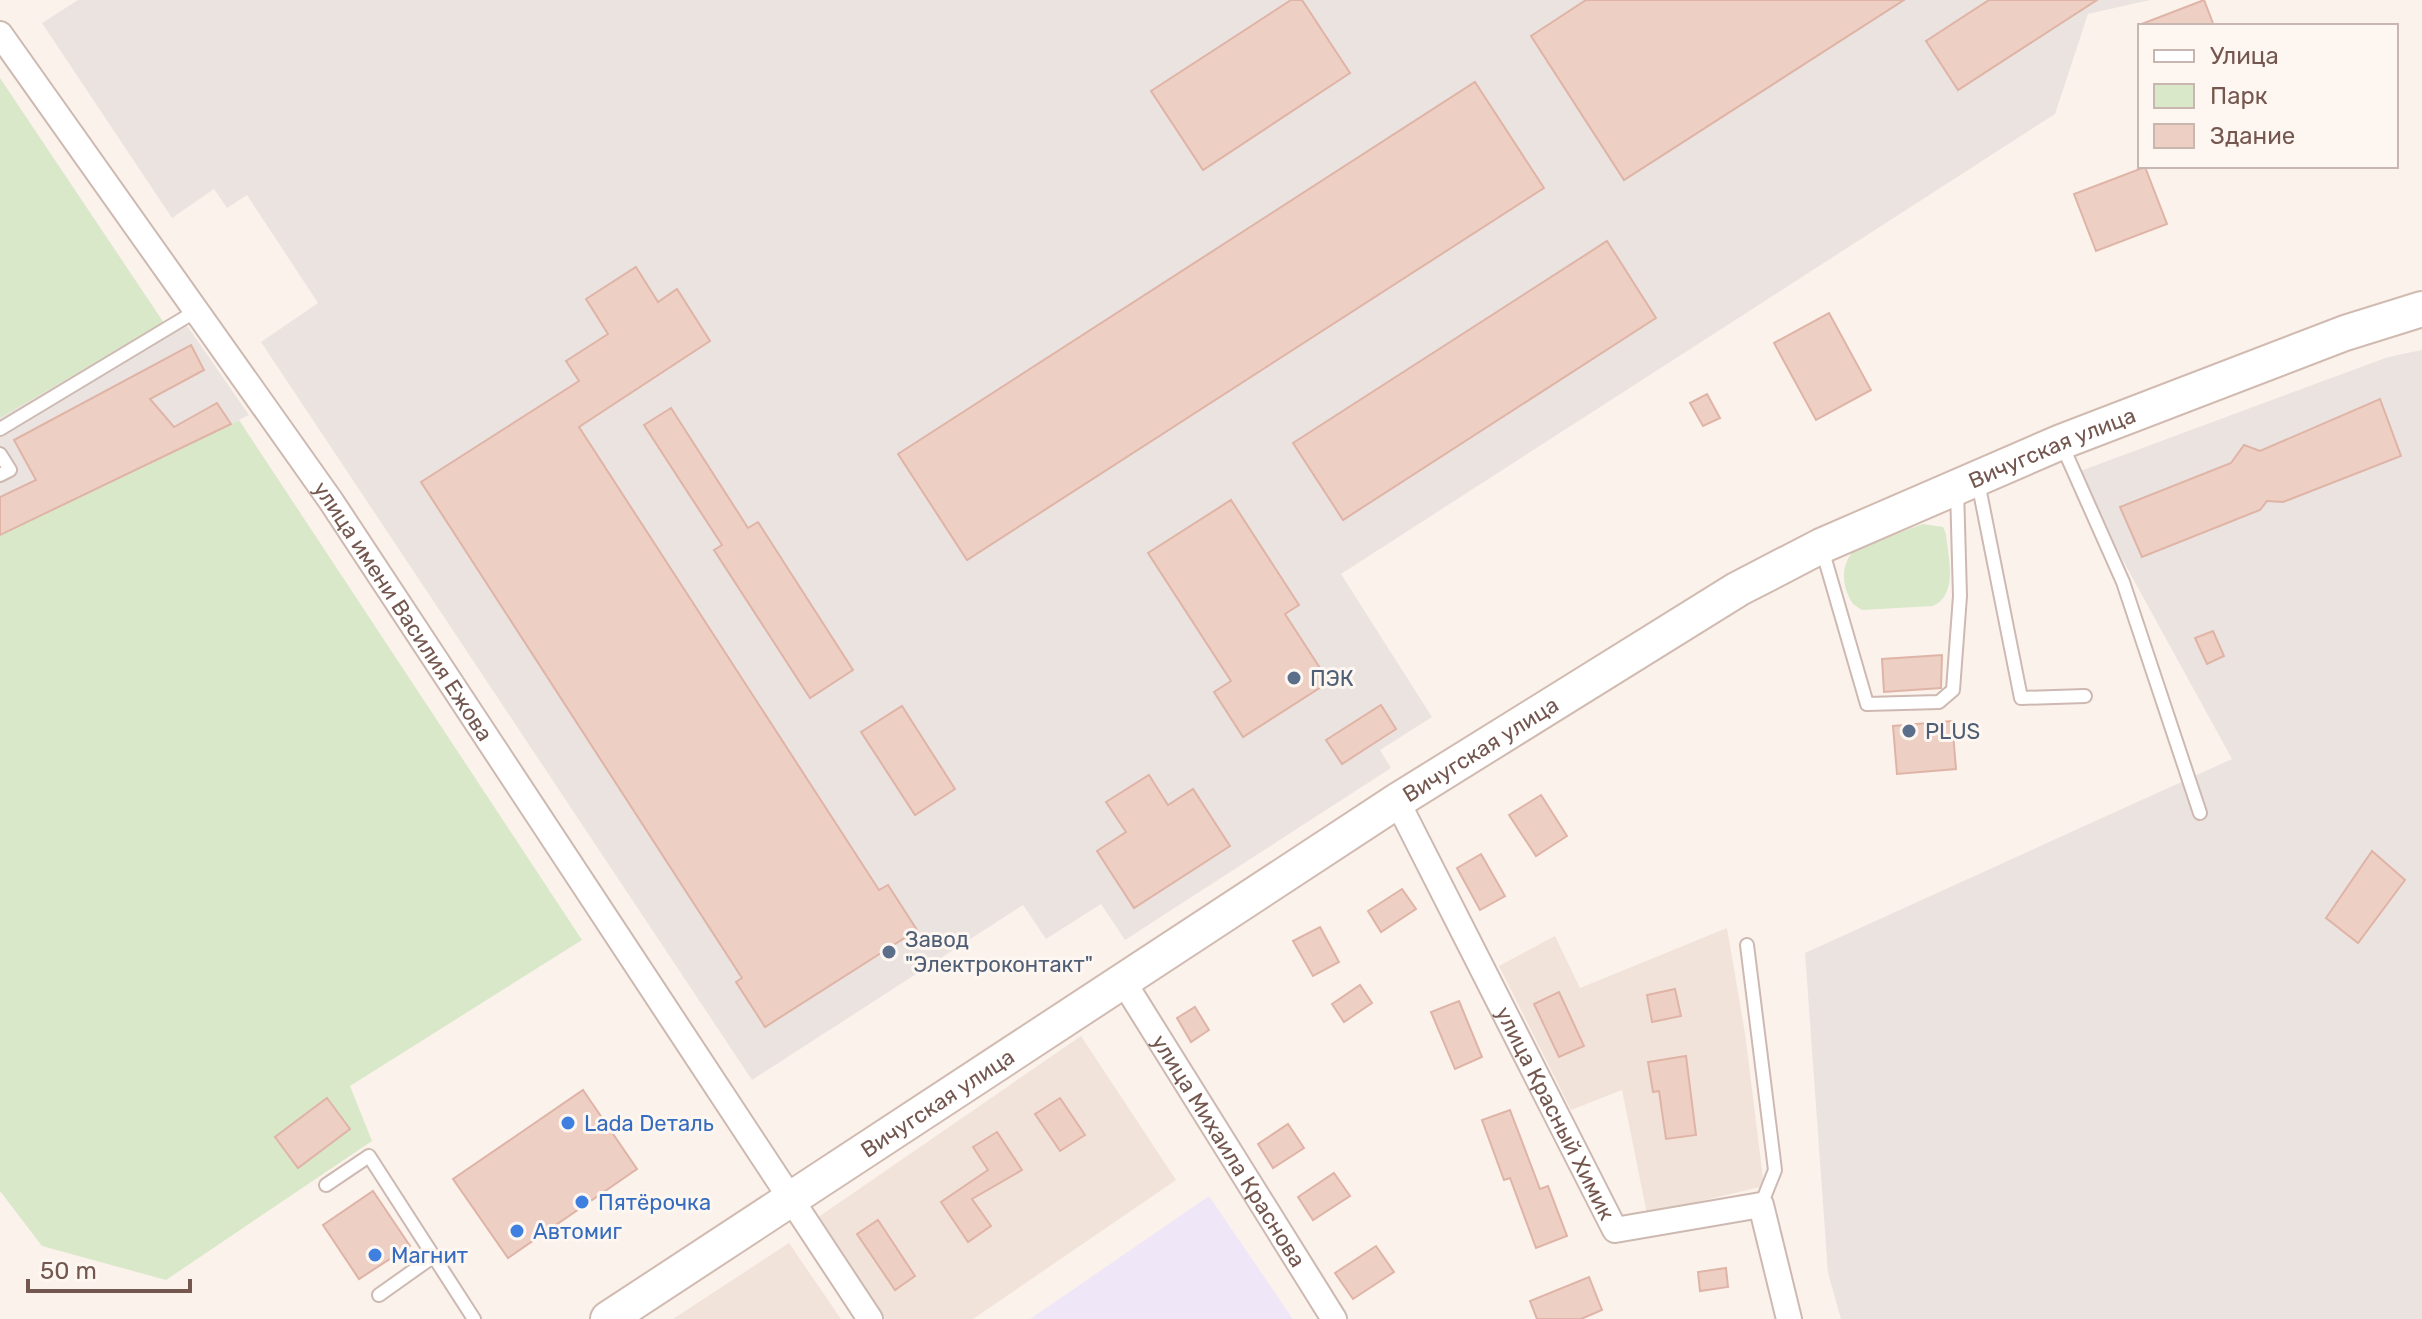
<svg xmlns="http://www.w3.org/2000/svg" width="2422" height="1319" font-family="Rubik,sans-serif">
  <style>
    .residential { fill: #f2e3da }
    .industrial { fill: #ebe3e0 }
    .education { fill: #efe7f8 }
    .green { fill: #dae8ca }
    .building { fill: #eecfc4; stroke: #dfb4a6; stroke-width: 2 }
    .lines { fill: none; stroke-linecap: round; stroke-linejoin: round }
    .service-casing { stroke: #cdb9b1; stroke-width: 16 }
    .minor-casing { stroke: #cdb9b1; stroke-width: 28 }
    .secondary-casing { stroke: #d1bbb1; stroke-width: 38 }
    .service { stroke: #fff; stroke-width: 12 }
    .minor { stroke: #fff; stroke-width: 24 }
    .secondary { stroke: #fff; stroke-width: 34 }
    .service-dot { fill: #5c6f8a; stroke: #fef7f1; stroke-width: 3 }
    .shop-dot { fill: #3f7fe0; stroke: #fef7f1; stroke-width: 3 }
    .labels { text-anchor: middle; stroke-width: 6; stroke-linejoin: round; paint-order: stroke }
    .street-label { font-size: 22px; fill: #74574f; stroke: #fef7f1 }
    .service-label { font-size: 22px; fill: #4e5e75; stroke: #fef7f1; text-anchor: start }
    .shop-label { font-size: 22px; fill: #366cbe; stroke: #fef7f1; text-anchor: start }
  </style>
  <rect width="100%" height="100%" fill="#fbf2eb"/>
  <!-- residential -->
  <g class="residential">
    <path d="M 1727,928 L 1745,1033 L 1764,1186 L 1647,1214 L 1622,1090 L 1571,1110 L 1499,966 L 1555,936 L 1580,988 Z"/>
    <path d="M 1081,1036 L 1176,1180 L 973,1319 L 885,1319 L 817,1218 Z"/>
    <path d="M 789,1243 L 841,1319 L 673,1319 Z"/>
  </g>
  <!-- industrial -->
  <g class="industrial">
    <path d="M 78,0 L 2150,0 L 2088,14 L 2055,114 L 1341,574 L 1432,717 L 1380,750 L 1391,768 L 1125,940 L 1101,904 L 1046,939 L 1023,905 L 752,1080 L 261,342 L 318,303 L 247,195 L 227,208 L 214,189 L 172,218 L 42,23 Z"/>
    <path d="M 179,314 L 249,415 L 0,535 L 0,418 Z"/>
    <path d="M 2422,350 L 2422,1319 L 1841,1319 L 1828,1273 L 1805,953 L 2232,759 L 2075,473 L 2388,357 Z"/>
  </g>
  <!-- education -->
  <path class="education" d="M 1209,1196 L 1293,1319 L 1030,1319 Z"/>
  <!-- green -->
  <g class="green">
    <path d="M 0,78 L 164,323 L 0,418 Z"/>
    <path d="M 239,420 L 582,940 L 350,1086 L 372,1141 L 166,1280 L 42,1246 L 0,1191 L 0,535 Z"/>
    <path d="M 1923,524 L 1943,527 L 1946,534 C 1948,558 1959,594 1933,606 L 1862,610 L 1853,604 C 1841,585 1840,564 1856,548 Z"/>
  </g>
  <!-- building -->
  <g class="building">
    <path d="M 1291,0 L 1302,0 L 1350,73 L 1203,170 L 1151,91 Z"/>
    <path d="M 1586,0 L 1904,0 L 1624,180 L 1531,36 Z"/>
    <path d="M 1989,0 L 2097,0 L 1958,90 L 1926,41 Z"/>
    <path d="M 2204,0 L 2214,26 L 2139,26 L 2139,25 Z"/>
    <path d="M 1475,82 L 1544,188 L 967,560 L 898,454 Z"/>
    <path d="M 2145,167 L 2167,224 L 2096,251 L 2074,194 Z"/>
    <path d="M 1607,241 L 1656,318 L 1343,520 L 1293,443 Z"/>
    <path d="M 636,267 L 658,302 L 677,289 L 710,341 L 579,427 L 879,890 L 888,885 L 917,930 L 765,1027 L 736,982 L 742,978 L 421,482 L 579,381 L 566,361 L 608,334 L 586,299 Z"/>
    <path d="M 1829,313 L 1871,390 L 1816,420 L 1774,343 Z"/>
    <path d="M 191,345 L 204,370 L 150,399 L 174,427 L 217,403 L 231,424 L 0,535 L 0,497 L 36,480 L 14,440 Z"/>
    <path d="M 1707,394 L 1720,418 L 1703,426 L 1690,403 Z"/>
    <path d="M 2380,399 L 2401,456 L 2283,502 L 2267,501 L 2260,510 L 2142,557 L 2120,507 L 2231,463 L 2244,445 L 2260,451 Z"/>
    <path d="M 671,408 L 748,528 L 758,522 L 853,670 L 810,698 L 714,550 L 722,545 L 644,425 Z"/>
    <path d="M 1231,500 L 1299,605 L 1285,614 L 1329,682 L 1243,737 L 1214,692 L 1231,681 L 1148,553 Z"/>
    <path d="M 2213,631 L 2224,656 L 2207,664 L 2195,638 Z"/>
    <path d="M 1942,655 L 1941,688 L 1884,692 L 1882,659 Z"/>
    <path d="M 1381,705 L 1396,729 L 1342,764 L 1326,740 Z"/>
    <path d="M 902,706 L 955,789 L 915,815 L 861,732 Z"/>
    <path d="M 1952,721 L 1956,769 L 1897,774 L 1893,726 Z"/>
    <path d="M 1149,775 L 1168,805 L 1193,789 L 1230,846 L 1134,908 L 1097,851 L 1126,832 L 1106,802 Z"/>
    <path d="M 1541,795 L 1567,836 L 1536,856 L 1509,815 Z"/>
    <path d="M 2372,851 L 2405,880 L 2358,943 L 2326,918 Z"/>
    <path d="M 1481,854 L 1505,896 L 1480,910 L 1457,868 Z"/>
    <path d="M 1402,889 L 1416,909 L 1381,932 L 1368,911 Z"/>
    <path d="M 1320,927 L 1339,962 L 1313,976 L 1293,941 Z"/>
    <path d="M 1360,985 L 1372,1003 L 1344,1022 L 1332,1004 Z"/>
    <path d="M 1675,989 L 1681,1016 L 1652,1022 L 1647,995 Z"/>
    <path d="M 1559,992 L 1584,1046 L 1559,1057 L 1534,1004 Z"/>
    <path d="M 1459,1001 L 1482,1057 L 1455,1069 L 1431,1012 Z"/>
    <path d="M 1195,1007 L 1209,1030 L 1191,1042 L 1177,1018 Z"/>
    <path d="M 1686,1056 L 1696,1135 L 1666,1139 L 1659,1091 L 1653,1092 L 1648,1062 Z"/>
    <path d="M 583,1090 L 637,1169 L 508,1258 L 453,1179 Z"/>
    <path d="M 327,1098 L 350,1129 L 298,1168 L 275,1137 Z"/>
    <path d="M 1060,1098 L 1085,1135 L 1060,1151 L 1035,1114 Z"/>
    <path d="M 1510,1110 L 1540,1189 L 1548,1186 L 1567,1236 L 1536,1248 L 1510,1178 L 1504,1180 L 1482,1120 Z"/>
    <path d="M 1288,1124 L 1304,1148 L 1273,1168 L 1258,1144 Z"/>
    <path d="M 997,1132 L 1022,1170 L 972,1199 L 991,1226 L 968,1242 L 941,1202 L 988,1170 L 973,1147 Z"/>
    <path d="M 1334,1173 L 1350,1196 L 1313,1220 L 1298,1197 Z"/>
    <path d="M 373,1191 L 410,1246 L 359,1279 L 323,1225 Z"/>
    <path d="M 878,1220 L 915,1276 L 895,1290 L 857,1234 Z"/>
    <path d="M 1376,1246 L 1394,1272 L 1353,1299 L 1335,1273 Z"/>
    <path d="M 1726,1268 L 1728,1287 L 1700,1291 L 1698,1272 Z"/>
    <path d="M 1589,1277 L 1602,1310 L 1581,1319 L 1537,1319 L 1530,1301 Z"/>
  </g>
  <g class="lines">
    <!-- service casing -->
    <g class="service-casing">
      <g id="service">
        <path d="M 0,429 L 196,311"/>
        <path d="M 2062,445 L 2123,582 L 2200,813"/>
        <path d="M 0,454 L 10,470 L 0,475"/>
        <path d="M 1978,482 L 2021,698 L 2085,696"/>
        <path d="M 1822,549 L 1867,704 L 1939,702 L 1953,690 L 1960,596 L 1957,489"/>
        <path d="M 1747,945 L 1775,1170 L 1761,1205"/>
        <path d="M 326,1185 L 369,1156 L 474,1319"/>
        <path d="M 379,1295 L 434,1256"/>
      </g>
    </g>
    <!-- minor casing -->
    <g class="minor-casing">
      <g id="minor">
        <path id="s1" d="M 0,34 L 331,501 L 870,1319"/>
        <path id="s2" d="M 1397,801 L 1615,1230 L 1761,1205 L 1789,1319"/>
        <path id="s3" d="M 1123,981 L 1334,1319"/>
      </g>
    </g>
    <!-- secondary casing -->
    <g class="secondary-casing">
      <g id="secondary">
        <path id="s4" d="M 608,1319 L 1397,801 L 1738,589 L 1821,546 L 2061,442 L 2345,333 L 2422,309"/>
      </g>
    </g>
    <!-- service -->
    <use href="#service" class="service"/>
    <!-- minor -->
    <use href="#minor" class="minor"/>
    <!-- secondary -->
    <use href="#secondary" class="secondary"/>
  </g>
  <!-- markers -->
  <g class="service-dot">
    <circle cx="1294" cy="678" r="8"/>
    <circle cx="1909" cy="731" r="8"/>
    <circle cx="889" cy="952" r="8"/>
  </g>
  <g class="shop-dot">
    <circle cx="568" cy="1123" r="8"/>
    <circle cx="582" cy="1202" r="8"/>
    <circle cx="517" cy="1231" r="8"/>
    <circle cx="375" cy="1255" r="8"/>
  </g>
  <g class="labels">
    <!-- street labels -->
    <g class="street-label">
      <text dy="8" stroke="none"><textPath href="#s4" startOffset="1690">Вичугская улица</textPath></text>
      <text dy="8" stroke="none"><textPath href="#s1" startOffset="704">улица имени Василия Ежова</textPath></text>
      <text dy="8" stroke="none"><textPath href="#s4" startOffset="1042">Вичугская улица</textPath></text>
      <text dy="8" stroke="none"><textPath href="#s4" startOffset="394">Вичугская улица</textPath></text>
      <text dy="8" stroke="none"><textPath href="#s2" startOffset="350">улица Красный Химик</textPath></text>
      <text dy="8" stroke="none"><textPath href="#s3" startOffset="200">улица Михаила Краснова</textPath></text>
    </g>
    <!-- service labels -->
    <g class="service-label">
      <text x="1310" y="686">ПЭК</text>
      <text x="1925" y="739">PLUS</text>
      <text x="905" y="947">Завод<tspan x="905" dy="25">"Электроконтакт"</tspan></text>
    </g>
    <!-- shop labels -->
    <g class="shop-label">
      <text x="584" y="1131">Lada Dеталь</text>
      <text x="598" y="1210">Пятёрочка</text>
      <text x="533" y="1239">Автомиг</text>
      <text x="391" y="1263">Магнит</text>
    </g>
  </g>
  <!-- legend -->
  <rect x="2138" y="24" width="260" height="144" fill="#fef7f1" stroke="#c7b7b0" stroke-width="2"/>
  <rect x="2154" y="50" width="40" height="12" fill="#ffffff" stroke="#c7b7b0" stroke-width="2"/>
  <text x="2210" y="64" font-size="24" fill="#74574f">Улица</text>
  <rect x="2154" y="84" width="40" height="24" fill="#dae8ca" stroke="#c7b7b0" stroke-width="2"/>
  <text x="2210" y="104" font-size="24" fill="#74574f">Парк</text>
  <rect x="2154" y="124" width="40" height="24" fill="#eecfc4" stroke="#c7b7b0" stroke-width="2"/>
  <text x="2210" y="144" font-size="24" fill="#74574f">Здание</text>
  <!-- scale -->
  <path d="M28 1279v12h162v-12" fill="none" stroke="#74574f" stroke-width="4"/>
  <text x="40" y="1279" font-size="24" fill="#74574f" stroke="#fef7f1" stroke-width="6" paint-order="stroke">50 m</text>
</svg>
